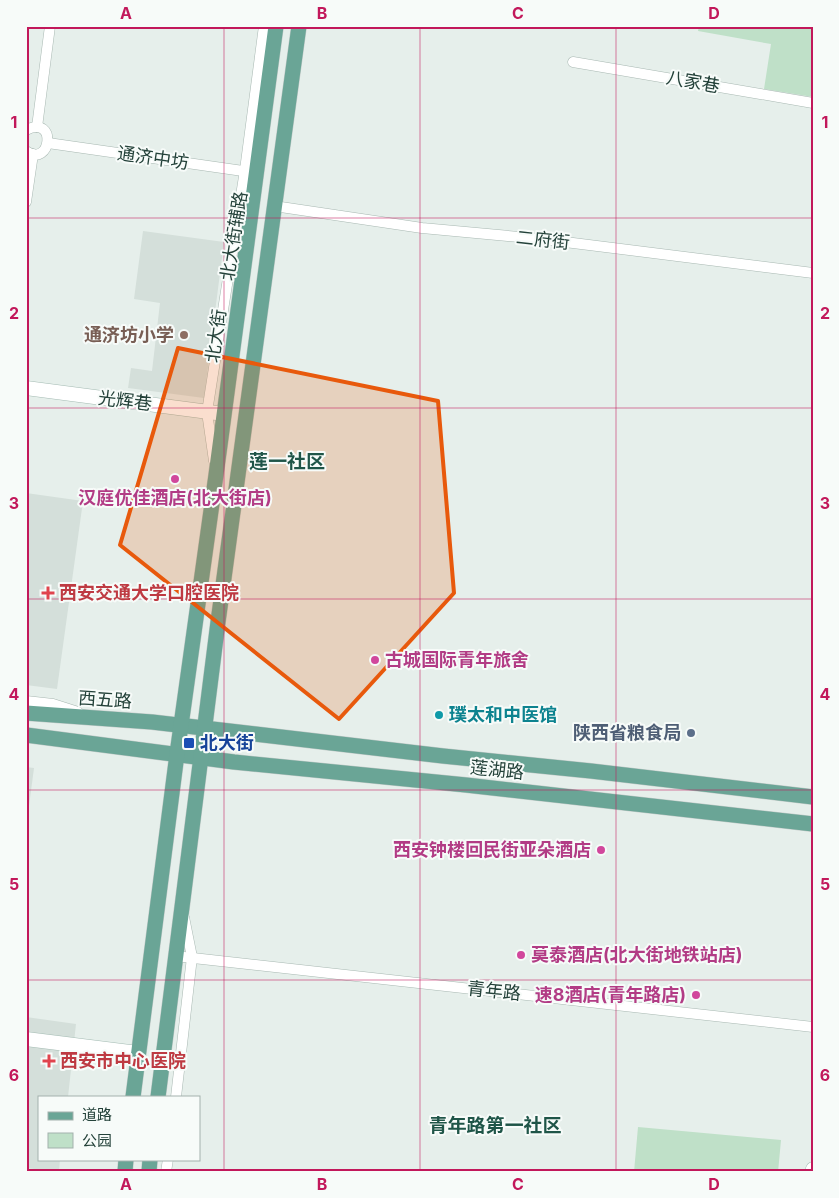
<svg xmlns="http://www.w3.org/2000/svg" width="839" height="1198" font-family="Inter,'Noto Sans SC',sans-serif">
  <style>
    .built { fill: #d4dfda }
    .green { fill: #bfe0c8 }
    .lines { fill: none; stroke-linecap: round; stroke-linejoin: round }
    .street-casing { stroke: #a8b8b2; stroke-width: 11 }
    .secondary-casing { stroke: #a4bbb3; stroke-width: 15 }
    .primary-casing { stroke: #c2cac8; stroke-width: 16 }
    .street { stroke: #fff; stroke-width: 10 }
    .secondary { stroke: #fff; stroke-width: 14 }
    .primary { stroke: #6aa596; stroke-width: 15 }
    .marked { fill: #e8590c; fill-opacity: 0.2; stroke: #e8590c; stroke-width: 4; stroke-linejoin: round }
    .grid { fill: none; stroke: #c2185b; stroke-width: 1; stroke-opacity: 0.55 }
    .education-dot { fill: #8d6e63; stroke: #f7fbf9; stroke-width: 2 }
    .hotel-dot { fill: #d1479c; stroke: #f7fbf9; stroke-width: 2 }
    .health-dot { fill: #e0444e; stroke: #f7fbf9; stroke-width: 2 }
    .culture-dot { fill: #0f9aa8; stroke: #f7fbf9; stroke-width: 2 }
    .service-dot { fill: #5c6f8a; stroke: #f7fbf9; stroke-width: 2 }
    .transit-dot { fill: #1a4fb4; stroke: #f7fbf9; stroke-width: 2 }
    .labels { text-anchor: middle; stroke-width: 4; stroke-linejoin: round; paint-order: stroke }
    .street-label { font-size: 18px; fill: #24423a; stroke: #f7fbf9 }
    .education-label { font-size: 18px; font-weight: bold; fill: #785e54; stroke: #f7fbf9; text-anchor: end }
    .hotel-label { font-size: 18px; font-weight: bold; fill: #b23c85; stroke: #f7fbf9; text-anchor: start }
    .health-label { font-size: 18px; font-weight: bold; fill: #be3a42; stroke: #f7fbf9; text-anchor: start }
    .culture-label { font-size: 18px; font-weight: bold; fill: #0d838f; stroke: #f7fbf9; text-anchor: start }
    .service-label { font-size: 18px; font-weight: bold; fill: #4e5e75; stroke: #f7fbf9; text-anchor: end }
    .transit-label { font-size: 18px; font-weight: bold; fill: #164399; stroke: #f7fbf9; text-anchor: start }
    .neighbourhood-label { font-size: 19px; font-weight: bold; fill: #1f5548; stroke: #f7fbf9 }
    .neatline { fill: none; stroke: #c2185b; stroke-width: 2 }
    .grid-label { font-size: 16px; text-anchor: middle; font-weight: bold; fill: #c2185b }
  </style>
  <rect width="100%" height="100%" fill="#e6efeb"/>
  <!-- built -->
  <g class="built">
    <path d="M 143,231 L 224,242 L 204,398 L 128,388 L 131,368 L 152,371 L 160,303 L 134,299 Z"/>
    <path d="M 26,493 L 83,501 L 57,689 L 26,685 Z"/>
    <path d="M 26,767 L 34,768 L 26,829 Z"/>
    <path d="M 26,1017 L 76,1024 L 68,1097 L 39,1097 L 39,1159 L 60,1159 L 59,1172 L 26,1168 Z"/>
  </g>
  <!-- green -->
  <g class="green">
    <path d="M 699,26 L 813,26 L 813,97 L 764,89 L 771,44 L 698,31 Z"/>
    <path d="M 638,1127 L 781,1140 L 778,1172 L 634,1172 Z"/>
  </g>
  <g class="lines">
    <!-- street casing -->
    <g class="street-casing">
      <g id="street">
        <path d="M 573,62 L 813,103"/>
        <path d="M 37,127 L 50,26"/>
        <path d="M 26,130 C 58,114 51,169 26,151"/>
        <path d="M 48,143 L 250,172"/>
        <path d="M 26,202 L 33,154"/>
        <path d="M 274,206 L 422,228 L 541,239 L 813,273"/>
        <path d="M 214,461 L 207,412 L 245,170 L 264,26"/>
        <path d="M 26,701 L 53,704 L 78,712"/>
        <path d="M 175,956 L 813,1027"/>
        <path d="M 176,1097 L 192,957 L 184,917"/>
        <path d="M 166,1172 L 168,1159"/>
      </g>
    </g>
    <!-- secondary casing -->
    <g class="secondary-casing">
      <g id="secondary">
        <path d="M 26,388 L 224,414"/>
        <path d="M 26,1039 L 138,1053"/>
        <path d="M 812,1172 L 813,1169"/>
      </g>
    </g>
    <!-- primary casing -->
    <g class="primary-casing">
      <g id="primary">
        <path d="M 26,713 L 152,722 L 443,756 L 591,771 L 813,797"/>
        <path d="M 26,735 L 234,762 L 466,785 L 813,824"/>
        <path d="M 133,1097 L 177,754 L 216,475 L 276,26"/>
        <path d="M 158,1097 L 218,622 L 299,26"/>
        <path d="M 125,1172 L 126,1159"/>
        <path d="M 149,1172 L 150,1159"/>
      </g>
    </g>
    <!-- street -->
    <use href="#street" class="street"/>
    <!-- secondary -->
    <use href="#secondary" class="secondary"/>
    <!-- primary -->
    <use href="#primary" class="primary"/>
  </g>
  <!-- marked area -->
  <path class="marked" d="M 178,348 L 438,401 L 454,593 L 339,719 L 120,545 Z"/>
  <!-- grid -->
  <path class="grid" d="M 224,26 L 224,1172M 420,26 L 420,1172M 616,26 L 616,1172M 26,218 L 813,218M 26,408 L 813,408M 26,599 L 813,599M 26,790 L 813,790M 26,980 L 813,980"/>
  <!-- markers -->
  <circle class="education-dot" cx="184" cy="335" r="5"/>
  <g class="hotel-dot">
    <circle cx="175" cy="479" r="5"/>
    <circle cx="375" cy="660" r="5"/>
    <circle cx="601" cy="850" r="5"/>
    <circle cx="521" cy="955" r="5"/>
    <circle cx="696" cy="995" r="5"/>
  </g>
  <g class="health-dot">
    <path d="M45.5 585.5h5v5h5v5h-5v5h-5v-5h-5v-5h5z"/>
    <path d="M46.5 1053.5h5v5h5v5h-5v5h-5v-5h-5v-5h5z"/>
  </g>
  <circle class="culture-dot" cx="439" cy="715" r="5"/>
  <circle class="service-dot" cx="691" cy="733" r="5"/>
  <rect class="transit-dot" x="183" y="737" width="12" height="12" rx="2.5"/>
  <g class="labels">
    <!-- street labels -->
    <g class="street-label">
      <text transform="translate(693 82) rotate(10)" y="6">八家巷</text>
      <text transform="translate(153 158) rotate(8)" y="6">通济中坊</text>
      <text transform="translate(234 236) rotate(-81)" y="6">北大街辅路</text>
      <text transform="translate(543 240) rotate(6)" y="6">二府街</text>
      <text transform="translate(216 336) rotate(-82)" y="6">北大街</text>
      <text transform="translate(125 401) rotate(7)" y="6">光辉巷</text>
      <text transform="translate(105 700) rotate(4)" y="6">西五路</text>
      <text transform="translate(497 770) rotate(6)" y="6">莲湖路</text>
      <text transform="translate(494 991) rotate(6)" y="6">青年路</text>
    </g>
    <!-- education labels -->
    <g class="education-label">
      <text x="174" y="341">通济坊小学</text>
    </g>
    <!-- hotel labels -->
    <g class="hotel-label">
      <text x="175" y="504" text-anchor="middle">汉庭优佳酒店(北大街店)</text>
      <text x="385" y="666">古城国际青年旅舍</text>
      <text x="591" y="856" text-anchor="end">西安钟楼回民街亚朵酒店</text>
      <text x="531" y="961">莫泰酒店(北大街地铁站店)</text>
      <text x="686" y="1001" text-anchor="end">速8酒店(青年路店)</text>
    </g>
    <!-- health labels -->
    <g class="health-label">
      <text x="59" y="599">西安交通大学口腔医院</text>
      <text x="60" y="1067">西安市中心医院</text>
    </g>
    <!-- culture labels -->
    <g class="culture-label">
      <text x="449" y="721">璞太和中医馆</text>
    </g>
    <!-- service labels -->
    <g class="service-label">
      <text x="681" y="739">陕西省粮食局</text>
    </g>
    <!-- transit labels -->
    <g class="transit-label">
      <text x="200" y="749">北大街</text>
    </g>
    <!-- neighbourhood labels -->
    <g class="neighbourhood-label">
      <text x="287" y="468">莲一社区</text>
      <text x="495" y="1132">青年路第一社区</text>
    </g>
  </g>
  <!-- border -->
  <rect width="839" height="1198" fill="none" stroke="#f7fbf9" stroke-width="55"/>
  <!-- legend -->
  <rect x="38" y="1096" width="162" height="65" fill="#f7fbf9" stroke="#a3b1ad"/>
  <rect x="48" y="1112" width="25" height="8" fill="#6aa596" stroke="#a3b1ad"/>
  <text x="82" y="1120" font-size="15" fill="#24423a">道路</text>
  <rect x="48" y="1133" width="25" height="15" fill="#bfe0c8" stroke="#a3b1ad"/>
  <text x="82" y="1146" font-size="15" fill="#24423a">公园</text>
  <rect x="28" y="28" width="784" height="1142" class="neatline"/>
  <g class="grid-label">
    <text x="126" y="19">A</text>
    <text x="322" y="19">B</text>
    <text x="518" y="19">C</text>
    <text x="714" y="19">D</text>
    <text x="14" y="128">1</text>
    <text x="825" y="128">1</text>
    <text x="14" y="319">2</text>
    <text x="825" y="319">2</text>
    <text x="14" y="509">3</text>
    <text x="825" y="509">3</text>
    <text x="14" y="700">4</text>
    <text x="825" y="700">4</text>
    <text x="14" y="890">5</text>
    <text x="825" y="890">5</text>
    <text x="14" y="1081">6</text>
    <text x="825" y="1081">6</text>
    <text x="126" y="1190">A</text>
    <text x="322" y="1190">B</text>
    <text x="518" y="1190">C</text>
    <text x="714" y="1190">D</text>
  </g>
</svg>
